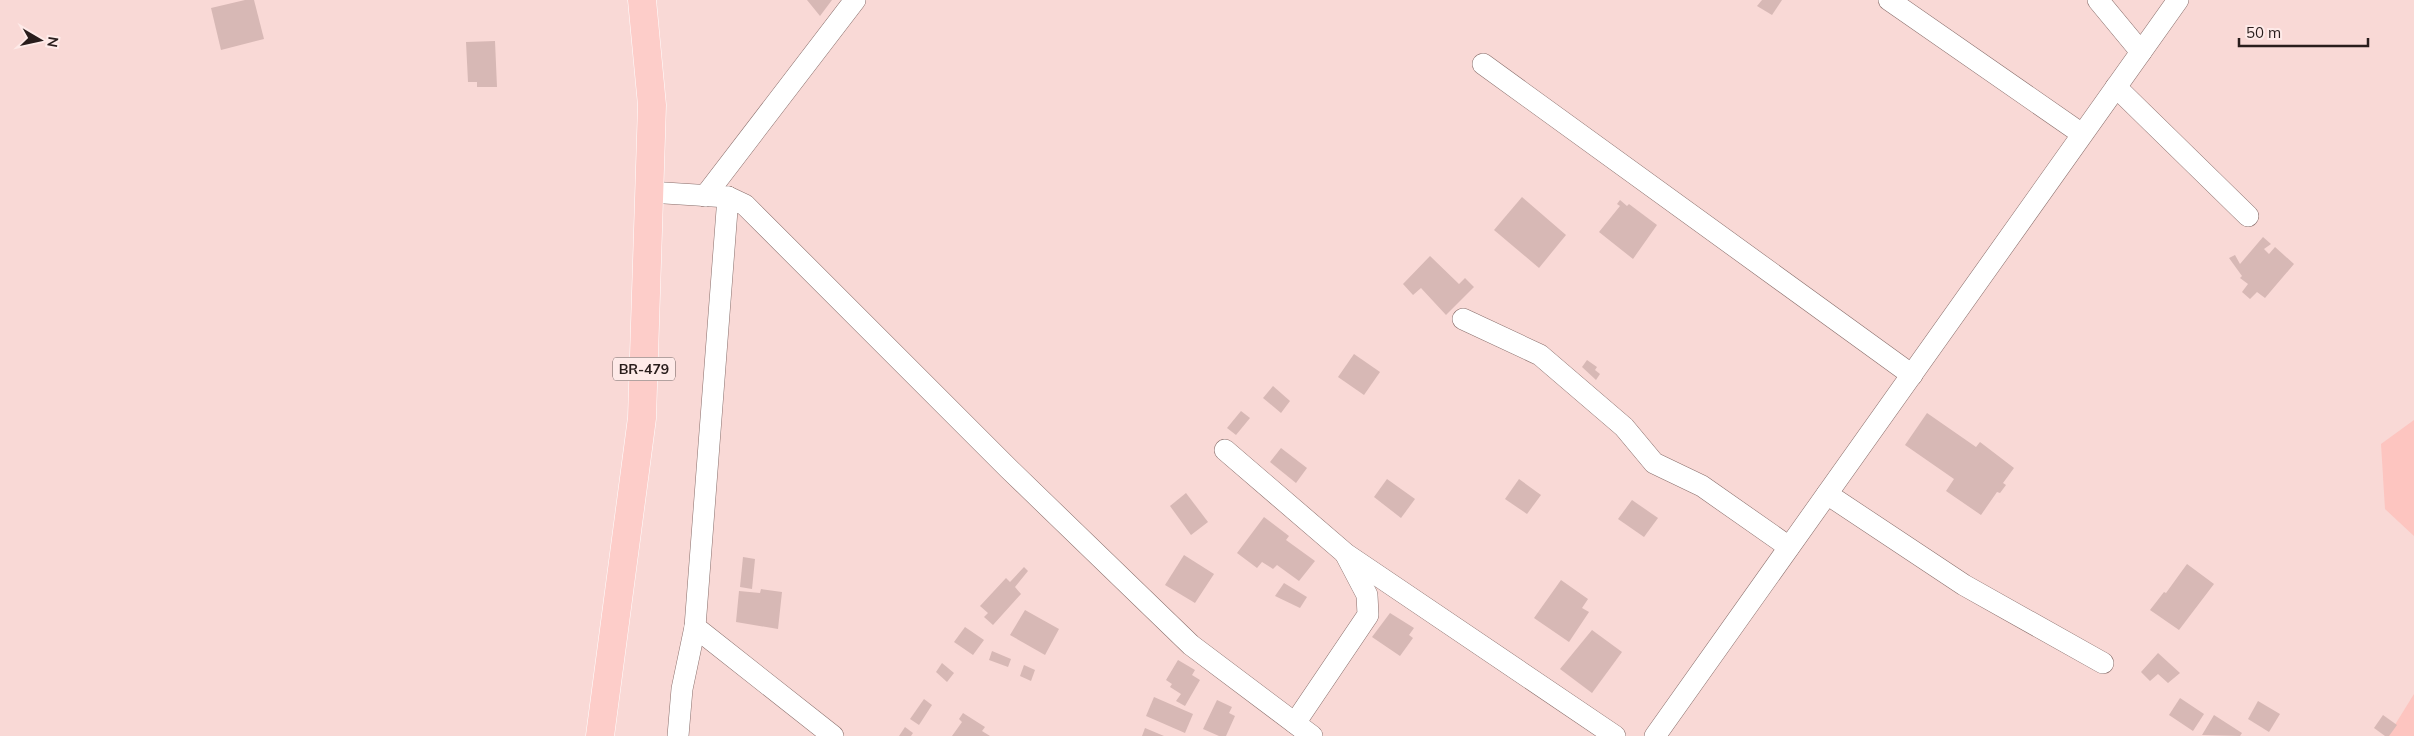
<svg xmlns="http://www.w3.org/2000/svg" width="2414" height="736" font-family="Mulish,sans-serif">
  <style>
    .green { fill: #fdc5c0 }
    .building { fill: #d7b8b5 }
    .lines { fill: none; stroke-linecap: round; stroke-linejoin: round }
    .street-casing { stroke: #886d6a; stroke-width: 22 }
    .primary-casing { stroke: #fff; stroke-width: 29 }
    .street { stroke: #fff; stroke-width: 21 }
    .primary { stroke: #fdcdc9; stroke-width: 28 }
    .labels { text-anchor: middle; stroke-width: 4; stroke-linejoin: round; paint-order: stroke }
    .shield { fill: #feeae8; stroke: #695a59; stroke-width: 1 }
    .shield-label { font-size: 14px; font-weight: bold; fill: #291d1c }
  </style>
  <rect width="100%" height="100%" fill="#f9d9d6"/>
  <!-- green -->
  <g class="green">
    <path d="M 2414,420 L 2414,536 L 2385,509 L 2381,444 Z"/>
    <path d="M 2414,694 L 2414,736 L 2388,736 Z"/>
  </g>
  <!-- building -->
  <g class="building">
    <path d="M 245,0 L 254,0 L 264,39 L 221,50 L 211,8 Z"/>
    <path d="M 807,0 L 832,0 L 820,16 Z"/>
    <path d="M 1762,0 L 1782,0 L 1772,15 L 1757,6 Z"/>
    <path d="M 495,41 L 497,87 L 477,87 L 477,82 L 468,82 L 466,42 Z"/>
    <path d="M 1522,197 L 1566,235 L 1539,268 L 1494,230 Z"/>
    <path d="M 1620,200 L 1627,206 L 1629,204 L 1657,225 L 1633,259 L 1599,232 L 1620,206 L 1617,204 Z"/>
    <path d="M 2263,237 L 2271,244 L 2264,249 L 2269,254 L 2275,247 L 2294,264 L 2265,298 L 2257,292 L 2250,299 L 2242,292 L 2248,284 L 2240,278 L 2242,276 L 2229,258 L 2235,255 L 2240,264 Z"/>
    <path d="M 1430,256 L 1459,284 L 1465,278 L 1474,287 L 1446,315 L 1421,288 L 1413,295 L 1403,284 Z"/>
    <path d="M 1354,354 L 1380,372 L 1364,395 L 1338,377 Z"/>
    <path d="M 1587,360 L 1597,367 L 1595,370 L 1600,374 L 1596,380 L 1582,367 Z"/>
    <path d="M 1273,386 L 1290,401 L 1281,413 L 1263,398 Z"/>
    <path d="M 1241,411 L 1250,418 L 1236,435 L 1227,428 Z"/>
    <path d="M 1927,413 L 1976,447 L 1980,442 L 2014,468 L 2003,483 L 2006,485 L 2000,493 L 1997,492 L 1981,515 L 1946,491 L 1954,479 L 1905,445 Z"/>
    <path d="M 1281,448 L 1307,468 L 1296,483 L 1270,462 Z"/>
    <path d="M 1387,479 L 1415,499 L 1401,518 L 1374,497 Z"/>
    <path d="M 1519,479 L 1541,495 L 1527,514 L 1505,499 Z"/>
    <path d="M 1186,493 L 1208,522 L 1191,535 L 1170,506 Z"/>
    <path d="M 1632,500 L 1658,518 L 1644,537 L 1618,519 Z"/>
    <path d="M 1264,517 L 1289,536 L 1286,540 L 1315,561 L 1299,581 L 1277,565 L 1273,569 L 1262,562 L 1257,568 L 1237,553 Z"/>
    <path d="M 1184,555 L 1214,574 L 1195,603 L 1165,585 Z"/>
    <path d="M 743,557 L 755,559 L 752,589 L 740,587 Z"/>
    <path d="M 2187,564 L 2214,584 L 2179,630 L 2150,610 L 2164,592 L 2166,593 Z"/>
    <path d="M 1024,567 L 1028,571 L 1015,587 L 1021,594 L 993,625 L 984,617 L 988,613 L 980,606 L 1006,578 L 1010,582 Z"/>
    <path d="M 1561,580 L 1588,599 L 1582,608 L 1589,612 L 1569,642 L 1534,618 Z"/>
    <path d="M 1284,583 L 1307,597 L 1300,608 L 1275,596 Z"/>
    <path d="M 761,589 L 782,592 L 778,629 L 736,622 L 739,591 L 760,593 Z"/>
    <path d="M 1025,610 L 1059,629 L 1045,655 L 1010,635 Z"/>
    <path d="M 1390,613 L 1414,628 L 1409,635 L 1413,638 L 1400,656 L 1372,637 Z"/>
    <path d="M 965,627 L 984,640 L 973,655 L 954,642 Z"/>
    <path d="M 1592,630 L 1622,652 L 1592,693 L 1560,669 Z"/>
    <path d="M 992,651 L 1011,659 L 1008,667 L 989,660 Z"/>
    <path d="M 2158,653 L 2180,673 L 2168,683 L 2158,674 L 2150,681 L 2141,672 Z"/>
    <path d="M 1178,660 L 1195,670 L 1192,675 L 1200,680 L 1185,706 L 1176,701 L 1181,694 L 1170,687 L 1172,684 L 1166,680 Z"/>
    <path d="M 942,663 L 954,673 L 947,682 L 936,672 Z"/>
    <path d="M 1024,665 L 1035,670 L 1031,681 L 1020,676 Z"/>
    <path d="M 1154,697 L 1193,714 L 1185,733 L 1146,716 Z"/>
    <path d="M 2180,698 L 2204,714 L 2193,731 L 2169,715 Z"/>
    <path d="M 924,699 L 932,705 L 919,725 L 910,719 Z"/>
    <path d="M 1217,700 L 1232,707 L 1229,713 L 1235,716 L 1226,736 L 1219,736 L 1203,729 Z"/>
    <path d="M 2258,701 L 2280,714 L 2269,732 L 2248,719 Z"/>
    <path d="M 963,713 L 985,727 L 982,731 L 990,736 L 952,736 L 962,722 L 959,719 Z"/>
    <path d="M 2214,715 L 2242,733 L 2240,736 L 2202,735 Z"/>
    <path d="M 2383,715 L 2397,725 L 2389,736 L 2385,736 L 2374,728 Z"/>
    <path d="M 905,727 L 913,733 L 911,736 L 899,736 Z"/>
    <path d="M 1145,728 L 1164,736 L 1142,736 Z"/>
  </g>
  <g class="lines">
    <!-- street casing -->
    <g class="street-casing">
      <g id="street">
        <path d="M 1889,0 L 2082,134"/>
        <path d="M 2098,0 L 2141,52"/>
        <path d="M 1483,64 L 1912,375"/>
        <path d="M 2116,87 L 2248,216"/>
        <path d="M 649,192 L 728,197 L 745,205 L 1009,469 L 1191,645 L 1312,736"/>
        <path d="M 705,196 L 855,0"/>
        <path d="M 728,197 L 695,627 L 833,736"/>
        <path d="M 1463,319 L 1540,355 L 1624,427 L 1654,463 L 1702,486 L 1789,547"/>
        <path d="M 1225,450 L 1346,554 L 1615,736"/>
        <path d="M 1827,494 L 1964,585 L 2103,663"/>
        <path d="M 1295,723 L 1368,615 L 1367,595 L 1346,555"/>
        <path d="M 678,736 L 682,689 L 695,627"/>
        <path d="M 1655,736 L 2178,0"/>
      </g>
    </g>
    <!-- primary casing -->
    <g class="primary-casing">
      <path id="primary" d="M 600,736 L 642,418 L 652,105 L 642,0"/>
    </g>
    <!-- street -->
    <use href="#street" class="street"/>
    <!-- primary -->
    <use href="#primary" class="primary"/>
  </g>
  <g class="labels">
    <!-- shield labels -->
    <rect class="shield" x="613" y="357.5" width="62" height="23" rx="4"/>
    <g class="shield-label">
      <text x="644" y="374">BR-479</text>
    </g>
  </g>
  <!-- north arrow -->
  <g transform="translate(40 40) rotate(99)" stroke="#feeae8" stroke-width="4" paint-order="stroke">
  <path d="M0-4L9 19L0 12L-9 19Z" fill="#291d1c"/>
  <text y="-8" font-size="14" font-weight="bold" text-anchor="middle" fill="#291d1c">N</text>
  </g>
  <!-- scale -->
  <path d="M2239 38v8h129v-8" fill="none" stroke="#291d1c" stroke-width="2.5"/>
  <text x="2246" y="38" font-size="15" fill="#291d1c" stroke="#feeae8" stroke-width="4" paint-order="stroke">50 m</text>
</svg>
